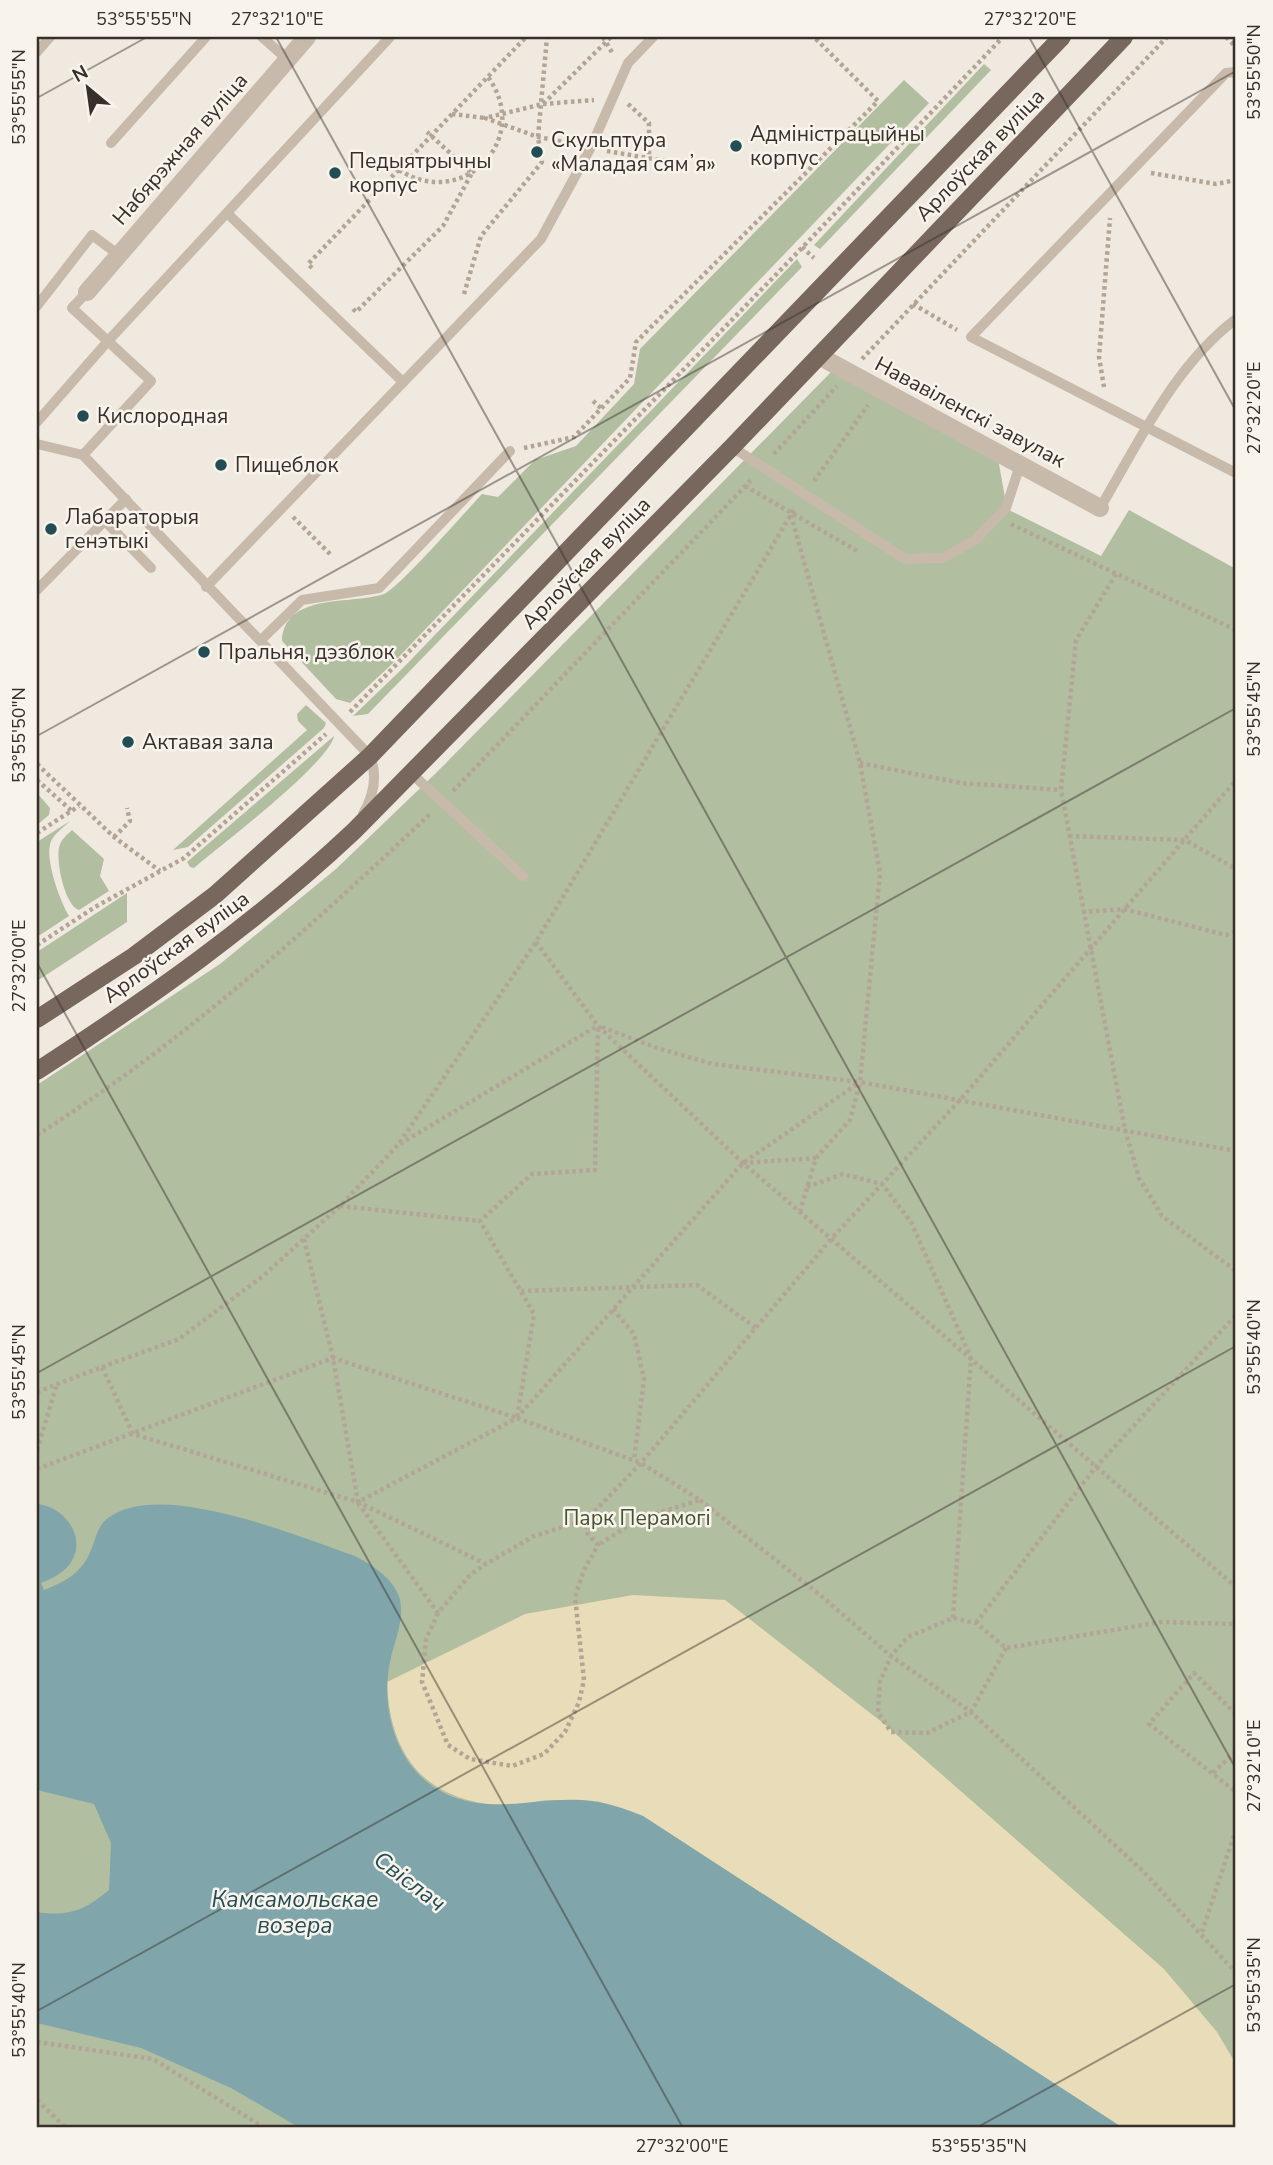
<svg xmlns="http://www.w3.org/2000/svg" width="1273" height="2165" font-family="'Nunito Sans',sans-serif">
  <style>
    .green { fill: #b2bea0 }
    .sand { fill: #e9dcb8 }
    .water { fill: #80a6ab }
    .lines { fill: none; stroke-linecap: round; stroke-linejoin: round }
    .path { stroke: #b3a596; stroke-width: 4.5; stroke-dasharray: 3.5 3.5; stroke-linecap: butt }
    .service { stroke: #c8baab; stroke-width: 10 }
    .minor { stroke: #c8baab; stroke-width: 18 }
    .primary { stroke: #77675c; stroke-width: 18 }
    .ticks { fill: none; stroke: #362f2a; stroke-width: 2; stroke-opacity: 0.45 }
    .poi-dot { fill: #234d54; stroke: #f8f3eb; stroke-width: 2.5 }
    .labels { text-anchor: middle; stroke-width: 5; stroke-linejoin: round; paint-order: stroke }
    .poi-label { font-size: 21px; fill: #362f2a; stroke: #f8f3eb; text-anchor: start }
    .street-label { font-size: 21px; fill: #362f2a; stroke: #f8f3eb }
    .park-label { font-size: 21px; fill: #435230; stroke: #f8f3eb }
    .water-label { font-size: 23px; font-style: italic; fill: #234d54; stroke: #f8f3eb }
    .neatline { fill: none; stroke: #362f2a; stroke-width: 2.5 }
    .ticks-label { font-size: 18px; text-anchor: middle; fill: #362f2a }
  </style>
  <rect width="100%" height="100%" fill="#f0e9df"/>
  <!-- green -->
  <g class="green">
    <path d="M 984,64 L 991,70 L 820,249 L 814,245 Z"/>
    <path d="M 904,80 L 929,103 L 392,664 L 350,703 L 336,699 L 282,641 C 284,592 352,605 384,594 C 398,589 467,510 482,494 L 498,497 L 535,460 L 576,446 L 634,384 L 640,349 Z"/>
    <path d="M 797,259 L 802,267 L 368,714 L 353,716 L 403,668 Z"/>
    <path d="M 837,366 L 997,453 L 1007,509 L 1101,556 L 1129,510 L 1236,569 L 1236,2128 L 37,2128 L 37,1085 L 220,964 L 336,869 L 437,772 Z"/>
    <path d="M 306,705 L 326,723 L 324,728 L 188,847 L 173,850 L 307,730 L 298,721 L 297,714 Z"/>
    <path d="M 334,736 C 329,763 221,845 194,868 L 190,867 L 187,862 Z"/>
    <path d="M 37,793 L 50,808 L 49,815 L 37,825 Z"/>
    <path d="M 70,821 C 64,827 54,834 51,841 C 44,858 60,901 69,916 L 37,937 L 37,842 Z"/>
    <path d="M 72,830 L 104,859 L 100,876 L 109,891 L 79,910 C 65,906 56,862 59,848 C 60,840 67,835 72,830 Z"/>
    <path d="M 127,893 L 127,922 L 37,981 L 37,952 Z"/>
  </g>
  <!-- sand -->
  <path class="sand" d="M 633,1595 L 725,1600 L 883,1723 L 1164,1969 L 1217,2032 L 1236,2064 L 1236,2128 L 1123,2128 L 643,1816 C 613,1811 582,1802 553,1800 C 538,1799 524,1806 510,1806 C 430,1803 390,1762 387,1682 L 525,1614 Z"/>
  <!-- water -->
  <path class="water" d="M 37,1504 C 65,1506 89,1539 69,1565 C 62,1574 51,1579 41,1583 L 44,1590 C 65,1582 82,1573 91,1550 C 96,1539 97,1526 108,1518 C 160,1478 299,1537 355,1556 C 372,1565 390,1576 398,1594 C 407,1615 394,1641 390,1662 C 380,1711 397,1771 446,1794 C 492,1815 535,1797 582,1800 C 604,1801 623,1808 643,1816 L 1123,2128 L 300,2128 L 231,2088 L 141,2048 L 37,2023 L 37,1912 C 69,1917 85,1910 109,1890 L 111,1843 L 94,1804 L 37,1790 Z"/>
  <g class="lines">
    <!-- path -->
    <g class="path">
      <path d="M 603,37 L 613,54"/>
      <path d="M 1226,37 L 1236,47"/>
      <path d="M 543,104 L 594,100"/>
      <path d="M 628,104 L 649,123 L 649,156"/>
      <path d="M 452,114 L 485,118"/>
      <path d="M 575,144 L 538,137 L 485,118 L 543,104 L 611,37"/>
      <path d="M 607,151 L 682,164"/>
      <path d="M 399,170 C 463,211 533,139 488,77"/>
      <path d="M 1151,173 L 1216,184 L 1236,180"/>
      <path d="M 802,247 L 814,258"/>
      <path d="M 312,268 L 308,264 L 526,37"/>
      <path d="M 464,294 L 481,236 L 542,162 L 538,137 L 547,37"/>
      <path d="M 913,304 L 957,330"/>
      <path d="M 353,309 L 356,312 L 443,226 L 472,173 L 427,132"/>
      <path d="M 862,359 L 1167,37"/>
      <path d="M 1104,387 L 1099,357 L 1110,218"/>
      <path d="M 593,401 L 601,408"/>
      <path d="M 524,448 L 574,437 L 630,378 L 636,342 L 878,101 L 814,37"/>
      <path d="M 774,454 L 837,386"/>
      <path d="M 814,481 L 868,405"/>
      <path d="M 745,486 L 859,552"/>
      <path d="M 791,515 L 860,763 L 880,873 L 860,1082 L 1236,1151"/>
      <path d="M 293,517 L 330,554"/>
      <path d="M 1011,524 L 1236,630"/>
      <path d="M 1116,574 L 1076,640 L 1061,790 L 1125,1130 L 1139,1178 L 1162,1216 L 1236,1271"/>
      <path d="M 350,712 L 798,252 L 1003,37"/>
      <path d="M 860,763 L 961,783 L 1061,790"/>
      <path d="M 37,764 L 114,837 L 160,871"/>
      <path d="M 37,780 L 73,812"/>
      <path d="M 453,791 L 752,479"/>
      <path d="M 37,833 L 79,806"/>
      <path d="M 1069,836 L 1185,840 L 1236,869"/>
      <path d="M 114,837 L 130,821 L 127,808"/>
      <path d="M 1082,912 L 1124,909 L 1226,935 L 1236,931"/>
      <path d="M 536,942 L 598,1026 L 743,1163 L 1236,1587"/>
      <path d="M 37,945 L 95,907 L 184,858 L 326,734"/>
      <path d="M 602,1027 L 657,1048 L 713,1064 L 859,1082"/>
      <path d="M 37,1135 C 182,1043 308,930 432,812"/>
      <path d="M 400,1144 L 597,1026"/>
      <path d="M 816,1158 L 850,1120 L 860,1083"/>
      <path d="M 743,1163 L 816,1158 L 800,1211"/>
      <path d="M 807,1187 L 843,1174 L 882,1184 L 911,1222 L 971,1358 L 953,1618"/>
      <path d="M 340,1206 L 480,1221"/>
      <path d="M 304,1239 L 333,1358 L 358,1502 L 517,1418 L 743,1163 L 860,1082"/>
      <path d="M 521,1291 L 697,1285 L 756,1328"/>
      <path d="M 613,1309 L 634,1334 L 644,1379 L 634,1460"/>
      <path d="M 102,1367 L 179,1339 L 263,1276 L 340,1206 L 398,1145 L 536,942 L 795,508"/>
      <path d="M 37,1392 L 102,1367 L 133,1434 L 358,1502 L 486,1564 L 534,1536 L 586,1520"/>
      <path d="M 517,1418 L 641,1463 L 700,1500 L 639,1519 L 598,1545"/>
      <path d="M 37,1450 L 57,1384"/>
      <path d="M 37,1469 L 333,1358 L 517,1418 L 534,1314 L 480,1221 L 532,1174 L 595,1170 L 598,1026"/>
      <path d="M 700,1500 L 820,1595 L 891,1656 L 971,1712 L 1144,1872 L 1236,1973"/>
      <path d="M 358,1503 L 438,1613 L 470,1575 L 486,1564"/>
      <path d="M 438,1613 L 426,1639 L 422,1682 L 448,1745 L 470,1759 L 512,1766 L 544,1754 L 565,1732 L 579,1702 L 584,1680 L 575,1597 L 584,1570 L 598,1545 L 587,1533 L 586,1520 L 641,1463 L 832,1238 L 961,1099 L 1236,780"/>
      <path d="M 976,1623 L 1095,1468 L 1236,1315"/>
      <path d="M 1006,1648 L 971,1712 L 927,1733 L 891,1732 L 878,1712 L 880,1681 L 891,1656 L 908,1637 L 953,1618 L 976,1623 L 1006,1648 L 1161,1622 L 1236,1624"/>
      <path d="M 1236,1714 L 1194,1673 L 1149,1724 L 1236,1792"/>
      <path d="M 1213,1773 L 1236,1751"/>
      <path d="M 1202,1932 L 1236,1829"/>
      <path d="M 37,2042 L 153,2059 L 265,2128"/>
      <path d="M 37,2100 L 66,2128"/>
    </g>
    <!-- service -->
    <g class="service">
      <path d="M 262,37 L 287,59"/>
      <path d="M 37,52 L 50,37"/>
      <path d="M 1236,72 L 1226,73 L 971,337 L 1236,473"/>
      <path d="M 111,143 L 206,37"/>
      <path d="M 228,214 L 403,382"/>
      <path d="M 37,306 L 92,235 L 119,255"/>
      <path d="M 37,422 L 108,341 L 390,37"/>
      <path d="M 37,444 L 83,455 L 370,756 C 378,776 374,795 363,814"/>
      <path d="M 732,447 L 905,559 L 943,558 L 975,540 L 1006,508 L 1020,465"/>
      <path d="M 83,455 L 151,381 L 72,308 L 87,292"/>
      <path d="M 1100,508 C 1139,442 1174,366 1236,319"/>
      <path d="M 105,521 L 151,568"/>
      <path d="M 206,587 L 541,239 L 591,147 L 628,63 L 653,37"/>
      <path d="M 37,590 L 126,499"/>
      <path d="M 262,639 L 302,600 L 379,588 L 510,451"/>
      <path d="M 412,774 L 523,876"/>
    </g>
    <!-- minor -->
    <g class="minor">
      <path d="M 87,292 L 307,37"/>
      <path d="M 819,356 L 1100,508"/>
    </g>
    <!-- primary -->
    <g class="primary">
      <path d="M 37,1019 L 134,956 L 215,895 L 370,756 L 1062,37"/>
      <path d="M 37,1071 C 150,998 255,924 354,831 L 732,447 L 1124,37"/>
    </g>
  </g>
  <!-- ticks -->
  <path class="ticks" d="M 276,37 L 1236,1769M 1029,37 L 1236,411M 37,98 L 147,37M 37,736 L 1236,71M 37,963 L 683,2128M 37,1373 L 1236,708M 37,2011 L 1236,1346M 976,2128 L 1236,1984"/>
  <!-- markers -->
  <g class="poi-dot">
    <circle cx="736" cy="146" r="7"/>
    <circle cx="537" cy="152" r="7"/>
    <circle cx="335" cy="173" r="7"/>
    <circle cx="83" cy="416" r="7"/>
    <circle cx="221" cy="465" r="7"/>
    <circle cx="51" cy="529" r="7"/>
    <circle cx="204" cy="652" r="7"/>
    <circle cx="128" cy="742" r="7"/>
  </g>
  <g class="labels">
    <!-- poi labels -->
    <g class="poi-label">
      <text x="750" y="141">Адміністрацыйны<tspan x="750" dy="24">корпус</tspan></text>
      <text x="551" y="147">Скульптура<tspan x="551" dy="24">«Маладая сямʼя»</tspan></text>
      <text x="349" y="168">Педыятрычны<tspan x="349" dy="24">корпус</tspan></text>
      <text x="97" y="423">Кислородная</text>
      <text x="235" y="472">Пищеблок</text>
      <text x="65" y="524">Лабараторыя<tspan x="65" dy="24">генэтыкі</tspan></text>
      <text x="218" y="659">Пральня, дэзблок</text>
      <text x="142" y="749">Актавая зала</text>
    </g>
    <!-- street labels -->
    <g class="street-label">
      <text transform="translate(180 149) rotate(-49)" y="7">Набярэжная вуліца</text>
      <text transform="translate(980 155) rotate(-46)" y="7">Арлоўская вуліца</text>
      <text transform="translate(970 412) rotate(28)" y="7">Нававіленскі завулак</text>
      <text transform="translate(586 563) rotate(-46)" y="7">Арлоўская вуліца</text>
      <text transform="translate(176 947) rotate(-36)" y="7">Арлоўская вуліца</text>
    </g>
    <!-- park labels -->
    <g class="park-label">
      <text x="637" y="1525">Парк Перамогі</text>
    </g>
    <!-- water labels -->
    <g class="water-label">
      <text transform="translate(410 1881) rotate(37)" y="8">Свіслач</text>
      <text x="295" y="1907">Камсамольскае<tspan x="295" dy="26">возера</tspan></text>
    </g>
  </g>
  <!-- border -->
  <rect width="1273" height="2165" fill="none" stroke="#f8f3eb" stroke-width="77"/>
  <!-- north arrow -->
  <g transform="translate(88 88) rotate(331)" stroke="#f8f3eb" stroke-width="5" paint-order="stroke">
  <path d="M0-5L12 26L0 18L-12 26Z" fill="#362f2a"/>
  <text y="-10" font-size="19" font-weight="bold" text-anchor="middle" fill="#362f2a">N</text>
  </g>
  <rect x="38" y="38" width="1196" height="2088" class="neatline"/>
  <g class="ticks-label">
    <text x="144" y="25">53°55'55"N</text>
    <text x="277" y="25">27°32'10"E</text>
    <text x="1030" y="25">27°32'20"E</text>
    <text transform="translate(1254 72) rotate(-90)" y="6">53°55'50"N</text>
    <text transform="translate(19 97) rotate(-90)" y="6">53°55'55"N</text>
    <text transform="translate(1254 408) rotate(-90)" y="6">27°32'20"E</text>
    <text transform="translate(1254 709) rotate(-90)" y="6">53°55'45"N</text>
    <text transform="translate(19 735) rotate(-90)" y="6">53°55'50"N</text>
    <text transform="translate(19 966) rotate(-90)" y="6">27°32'00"E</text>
    <text transform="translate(1254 1347) rotate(-90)" y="6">53°55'40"N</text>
    <text transform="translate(19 1372) rotate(-90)" y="6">53°55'45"N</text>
    <text transform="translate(1254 1766) rotate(-90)" y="6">27°32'10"E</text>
    <text transform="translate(1254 1985) rotate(-90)" y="6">53°55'35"N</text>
    <text transform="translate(19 2010) rotate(-90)" y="6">53°55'40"N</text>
    <text x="682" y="2152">27°32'00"E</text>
    <text x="979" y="2152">53°55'35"N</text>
  </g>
</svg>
